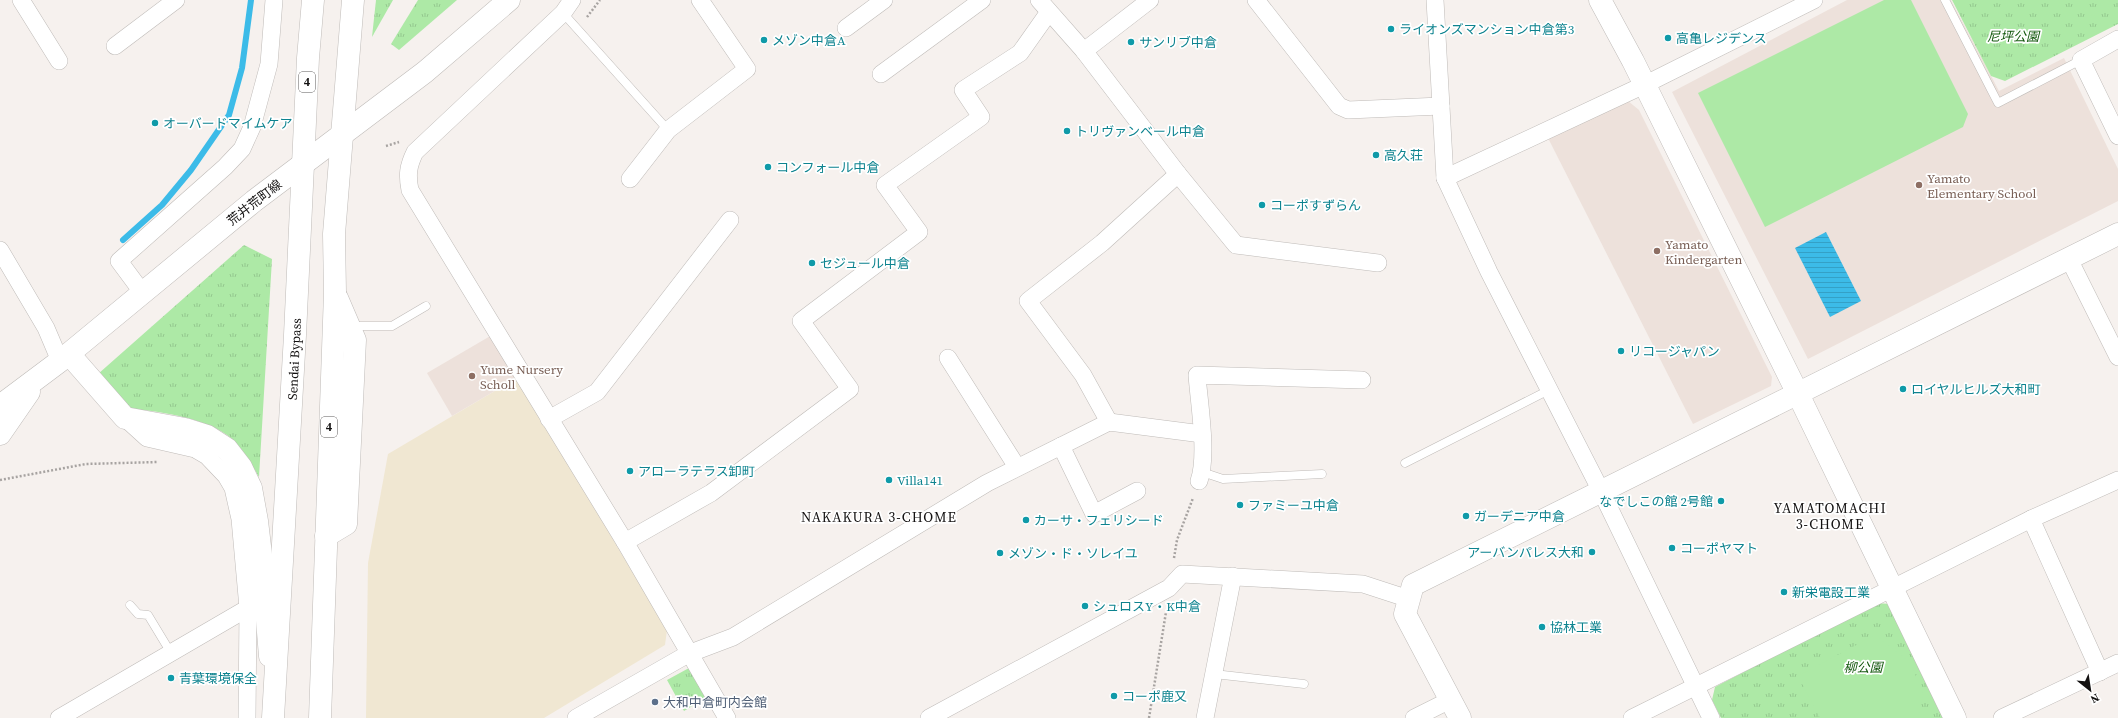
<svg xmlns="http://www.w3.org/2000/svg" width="2118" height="718" font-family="'Source Serif 4','Noto Sans JP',serif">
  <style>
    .commercial { fill: #f0e7d2 }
    .built { fill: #ede1db }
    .grass { fill: url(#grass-tufts) }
    .pitch { fill: #ade9a6 }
    .water { fill: url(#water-rules) }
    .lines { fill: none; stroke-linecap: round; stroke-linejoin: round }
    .stream { stroke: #3cbbe8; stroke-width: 6 }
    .lane-casing { stroke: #bfbbb8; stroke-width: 9 }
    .street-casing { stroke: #bfbbb8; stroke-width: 18 }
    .secondary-casing { stroke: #bfbbb8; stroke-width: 23 }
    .highway-casing { stroke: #bfbbb8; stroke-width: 23 }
    .path { stroke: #a7a3a1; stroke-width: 2.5; stroke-dasharray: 2 2; stroke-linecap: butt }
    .lane { stroke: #fff; stroke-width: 8 }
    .street { stroke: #fff; stroke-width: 17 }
    .secondary { stroke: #fff; stroke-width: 22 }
    .highway { stroke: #fff; stroke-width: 22 }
    .culture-dot { fill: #0f9aa8; stroke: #fff; stroke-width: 1.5 }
    .education-dot { fill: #8d6e63; stroke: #fff; stroke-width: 1.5 }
    .service-dot { fill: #5c6f8a; stroke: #fff; stroke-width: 1.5 }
    .labels { text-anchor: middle; stroke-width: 3.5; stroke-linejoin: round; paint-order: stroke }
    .shield { fill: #fff; stroke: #5a5858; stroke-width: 1 }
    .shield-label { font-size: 12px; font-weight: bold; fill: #131111 }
    .culture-label { font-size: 13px; fill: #0d838f; stroke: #fff; text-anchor: start }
    .park-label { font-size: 13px; font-style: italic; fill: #12570c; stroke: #fff }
    .education-label { font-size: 13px; fill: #785e54; stroke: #fff; text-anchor: start }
    .street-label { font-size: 13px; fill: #131111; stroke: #fff }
    .service-label { font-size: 13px; fill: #4e5e75; stroke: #fff; text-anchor: start }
    .neighbourhood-label { font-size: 14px; letter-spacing: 1px; fill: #131111; stroke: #fff }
  </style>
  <defs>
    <pattern id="grass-tufts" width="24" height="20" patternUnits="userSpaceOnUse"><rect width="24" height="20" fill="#ade9a6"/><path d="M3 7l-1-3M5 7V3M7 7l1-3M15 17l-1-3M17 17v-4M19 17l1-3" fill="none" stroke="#94c78e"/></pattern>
    <pattern id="water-rules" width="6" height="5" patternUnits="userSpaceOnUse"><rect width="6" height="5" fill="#3cbbe8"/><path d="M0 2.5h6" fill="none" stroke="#34a0c6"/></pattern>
  </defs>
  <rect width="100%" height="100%" fill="#f6f1ee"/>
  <!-- commercial -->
  <path class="commercial" d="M 517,378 L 667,630 L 665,645 L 544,718 L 366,718 L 368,563 L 388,454 Z"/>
  <!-- built -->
  <g class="built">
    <path d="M 1847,0 L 1951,0 L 1999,91 L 2064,58 L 2118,169 L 2118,201 L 1808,359 L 1672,92 Z"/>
    <path d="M 1628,101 L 1639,110 L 1772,377 L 1771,386 L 1693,424 L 1548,138 Z"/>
    <path d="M 492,335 L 517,378 L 452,416 L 427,373 Z"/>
  </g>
  <!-- grass -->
  <g class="grass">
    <path d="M 376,0 L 393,0 L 372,37 Z"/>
    <path d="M 418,0 L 457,0 L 399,50 L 391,44 Z"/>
    <path d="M 1952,0 L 2118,0 L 2118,24 L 2005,81 L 1991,76 Z"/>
    <path d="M 244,245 L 272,259 L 259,477 C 250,462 241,445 227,435 C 204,418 155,410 128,409 L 98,374 Z"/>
    <path d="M 1876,603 L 1890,604 L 1946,718 L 1721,718 L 1712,700 L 1715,687 Z"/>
    <path d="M 689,668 L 706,698 L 684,711 L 667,680 Z"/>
  </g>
  <!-- pitch -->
  <g class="pitch">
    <path d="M 1884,0 L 1911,0 L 1968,114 L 1963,127 L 1765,227 L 1698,93 Z"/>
    <path d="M 1875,635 L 1910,662 L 1923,693 L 1918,718 L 1820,718 L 1798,676 Z"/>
  </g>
  <!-- water -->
  <path class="water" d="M 1826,232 L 1861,301 L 1830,317 L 1795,248 Z"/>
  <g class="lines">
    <!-- stream -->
    <path class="stream" d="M 123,240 L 162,205 L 191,170 L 229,115 L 242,68 L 251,0"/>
    <!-- lane casing -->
    <g class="lane-casing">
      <g id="lane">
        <path d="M 1945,0 L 1998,103 L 2081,60"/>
        <path d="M 563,13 L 668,130"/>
        <path d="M 350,326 L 392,326 L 426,306"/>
        <path d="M 1405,463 L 1549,390"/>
        <path d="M 1202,472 L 1223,479 L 1322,474"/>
        <path d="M 130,605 L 138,614 L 148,615 L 171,653"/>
        <path d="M 1214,674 L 1304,684"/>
      </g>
    </g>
    <!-- street casing -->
    <g class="street-casing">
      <g id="street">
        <path d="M 21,0 L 59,61"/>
        <path d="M 572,0 L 563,13 L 415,152 C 408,166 407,175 410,190 L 625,542 L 727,718"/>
        <path d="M 1039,0 L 1084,51 L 1178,174 L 1236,245 L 1378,263"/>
        <path d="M 1256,0 L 1339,106 L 1348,110 L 1441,106"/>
        <path d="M 1435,0 L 1445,178"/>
        <path d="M 846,28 L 884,0"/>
        <path d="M 2118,39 L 2081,60 L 2118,136"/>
        <path d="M 115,46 L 176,0"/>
        <path d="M 1084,51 L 1150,0"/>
        <path d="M 881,74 L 982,0"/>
        <path d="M 630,179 L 668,130 L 747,69 L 700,0"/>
        <path d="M 0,250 L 46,328 L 60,361"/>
        <path d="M 2069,259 L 2118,357"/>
        <path d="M 142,292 L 119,261 L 225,167 L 242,149 L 252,127 L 269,64 L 274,0"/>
        <path d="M 948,358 L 1017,467"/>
        <path d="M 125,418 L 147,438 L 195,449 L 207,456 L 226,476 L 233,488 L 240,519 L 248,608 L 247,718"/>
        <path d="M 549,419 L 597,392 L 730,220"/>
        <path d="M 1109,422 L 1083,375 L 1028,301 L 1102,243 L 1178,174"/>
        <path d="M 1061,446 L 1094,514 L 1137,491"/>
        <path d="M 1199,481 C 1208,455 1199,403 1197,375 L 1362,380"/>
        <path d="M 2031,519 L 2100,672"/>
        <path d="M 625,542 L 711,493 L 850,389 L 801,321 L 919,232 L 885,185 L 981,117 L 963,90 L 1020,53 L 1049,12"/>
        <path d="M 59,718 L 248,608"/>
        <path d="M 576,718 L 688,654 L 733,637 L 987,483 L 1109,422 L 1202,434"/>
        <path d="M 929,718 L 1169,588 L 1182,574 L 1363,584 L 1409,599"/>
        <path d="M 1205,718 L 1233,576"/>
        <path d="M 1414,718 L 1450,700"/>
        <path d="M 1632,718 L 2031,519 L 2118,480"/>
        <path d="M 1711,718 L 1602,493 L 1489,272 L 1445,178 L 1644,85 L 1814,0"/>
        <path d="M 2002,718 L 2118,663"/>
      </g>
    </g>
    <!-- secondary casing -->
    <g class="secondary-casing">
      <g id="secondary">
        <path d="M 1600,0 L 1633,61 L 1798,394 L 1955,718"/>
        <path d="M 69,354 L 125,418 L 185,429 L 207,436 L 227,449 L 241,467 L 251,488 L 257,521 L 263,572 L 270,656"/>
        <path d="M 0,406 L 60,361 L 254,201 L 425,72 L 509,0"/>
        <path d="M 0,434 L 29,392"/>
        <path d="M 1460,718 L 1405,614 L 1413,585 L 2118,234"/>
      </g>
    </g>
    <!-- highway casing -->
    <g class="highway-casing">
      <g id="highway">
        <path d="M 326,536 L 346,524 L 355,340 L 337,298"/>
        <path d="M 273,718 L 295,335 L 308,58 L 313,0"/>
        <path d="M 320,718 L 335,293 L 334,234 L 353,0"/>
      </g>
    </g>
    <!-- path -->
    <g class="path">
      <path d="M 587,17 L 600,0"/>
      <path d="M 386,146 L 399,142"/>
      <path d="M 0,480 L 86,464 L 158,462"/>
      <path d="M 1174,558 L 1177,540 L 1193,498"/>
      <path d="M 1149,718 L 1166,612"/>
    </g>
    <!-- lane -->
    <use href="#lane" class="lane"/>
    <!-- street -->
    <use href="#street" class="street"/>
    <!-- secondary -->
    <use href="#secondary" class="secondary"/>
    <!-- highway -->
    <use href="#highway" class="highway"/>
  </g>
  <!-- markers -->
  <g class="culture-dot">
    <circle cx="1391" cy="29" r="4"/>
    <circle cx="1668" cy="38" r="4"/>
    <circle cx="764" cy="40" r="4"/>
    <circle cx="1131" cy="42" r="4"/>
    <circle cx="155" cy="123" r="4"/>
    <circle cx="1067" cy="131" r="4"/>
    <circle cx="1376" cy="155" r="4"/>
    <circle cx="768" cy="167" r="4"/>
    <circle cx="1262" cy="205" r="4"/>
    <circle cx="812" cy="263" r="4"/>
    <circle cx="1621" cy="351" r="4"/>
    <circle cx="1903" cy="389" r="4"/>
    <circle cx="630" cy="471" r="4"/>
    <circle cx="889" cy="480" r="4"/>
    <circle cx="1721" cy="501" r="4"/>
    <circle cx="1240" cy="505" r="4"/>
    <circle cx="1466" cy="516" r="4"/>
    <circle cx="1026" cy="520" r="4"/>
    <circle cx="1672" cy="548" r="4"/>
    <circle cx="1592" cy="552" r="4"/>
    <circle cx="1000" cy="553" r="4"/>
    <circle cx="1784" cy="592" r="4"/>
    <circle cx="1085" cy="606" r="4"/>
    <circle cx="1542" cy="627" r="4"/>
    <circle cx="171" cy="678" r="4"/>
    <circle cx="1114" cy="696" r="4"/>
  </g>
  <g class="education-dot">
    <circle cx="1919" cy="185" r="4"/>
    <circle cx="1657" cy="251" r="4"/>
    <circle cx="472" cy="376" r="4"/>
  </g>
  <circle class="service-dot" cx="655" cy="702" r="4"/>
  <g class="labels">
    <!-- shield labels -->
    <g class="shield">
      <rect x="299" y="72" width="16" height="20" rx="3"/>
      <rect x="321" y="417" width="16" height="20" rx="3"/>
    </g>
    <g class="shield-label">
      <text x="307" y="86">4</text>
      <text x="329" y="431">4</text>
    </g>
    <!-- culture labels -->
    <g class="culture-label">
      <text x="1399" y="34">ライオンズマンション中倉第3</text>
      <text x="1676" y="43">高亀レジデンス</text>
      <text x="772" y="45">メゾン中倉A</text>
      <text x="1139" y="47">サンリブ中倉</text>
      <text x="163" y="128">オーバードマイムケア</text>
      <text x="1075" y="136">トリヴァンベール中倉</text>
      <text x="1384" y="160">高久荘</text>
      <text x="776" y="172">コンフォール中倉</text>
      <text x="1270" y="210">コーポすずらん</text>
      <text x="820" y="268">セジュール中倉</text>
      <text x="1629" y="356">リコージャパン</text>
      <text x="1911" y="394">ロイヤルヒルズ大和町</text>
      <text x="638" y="476">アローラテラス卸町</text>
      <text x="897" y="485">Villa141</text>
      <text x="1713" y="506" text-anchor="end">なでしこの館 2号館</text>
      <text x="1248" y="510">ファミーユ中倉</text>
      <text x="1474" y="521">ガーデニア中倉</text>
      <text x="1034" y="525">カーサ・フェリシード</text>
      <text x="1680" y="553">コーポヤマト</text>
      <text x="1584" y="557" text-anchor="end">アーバンパレス大和</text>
      <text x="1008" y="558">メゾン・ド・ソレイユ</text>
      <text x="1792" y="597">新栄電設工業</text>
      <text x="1093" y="611">シュロスY・K中倉</text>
      <text x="1550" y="632">協林工業</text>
      <text x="179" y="683">青葉環境保全</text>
      <text x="1122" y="701">コーポ鹿又</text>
    </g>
    <!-- park labels -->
    <g class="park-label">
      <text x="2013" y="41">尼坪公園</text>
      <text x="1863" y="672">柳公園</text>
    </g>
    <!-- education labels -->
    <g class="education-label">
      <text x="1927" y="183">Yamato<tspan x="1927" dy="15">Elementary School</tspan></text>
      <text x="1665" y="249">Yamato<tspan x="1665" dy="15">Kindergarten</tspan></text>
      <text x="480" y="374">Yume Nursery<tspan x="480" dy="15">Scholl</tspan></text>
    </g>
    <!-- street labels -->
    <g class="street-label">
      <text transform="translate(254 202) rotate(-38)" y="5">荒井荒町線</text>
      <text transform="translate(294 359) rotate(-87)" y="5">Sendai Bypass</text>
    </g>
    <!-- service labels -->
    <g class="service-label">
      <text x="663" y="707">大和中倉町内会館</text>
    </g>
    <!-- neighbourhood labels -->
    <g class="neighbourhood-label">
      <text x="1830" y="513">YAMATOMACHI<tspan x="1830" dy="16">3-CHOME</tspan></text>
      <text x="879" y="522">NAKAKURA 3-CHOME</text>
    </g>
  </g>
  <!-- north arrow -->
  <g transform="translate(2090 690) rotate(150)" stroke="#ffffff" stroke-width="3" paint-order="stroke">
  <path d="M0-3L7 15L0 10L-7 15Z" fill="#131111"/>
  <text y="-6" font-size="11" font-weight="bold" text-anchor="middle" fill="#131111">N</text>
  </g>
</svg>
